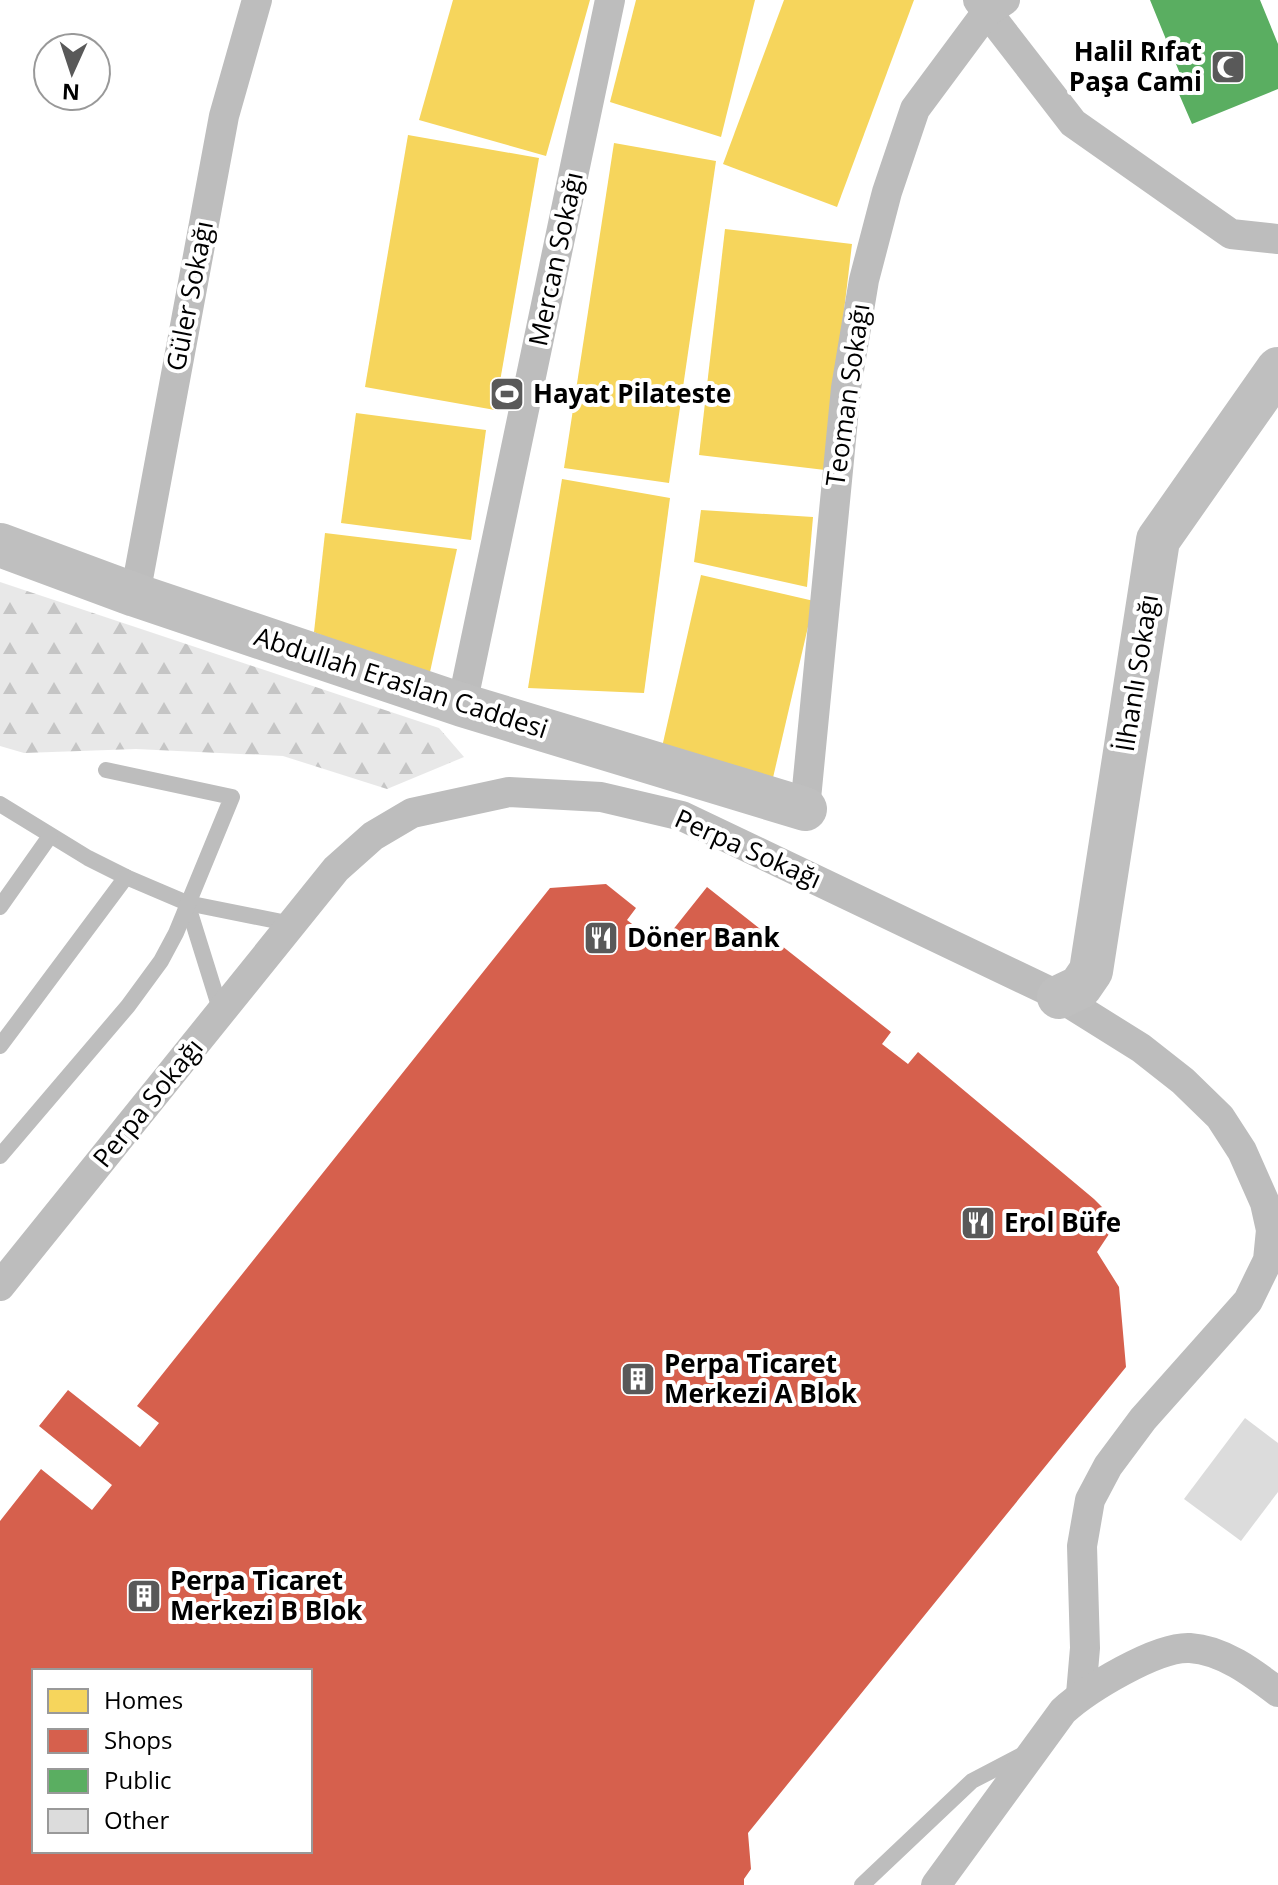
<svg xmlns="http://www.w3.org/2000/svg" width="1278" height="1885" font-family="'Open Sans',sans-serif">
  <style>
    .forest { fill: url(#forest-firs) }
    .homes { fill: #f6d55c }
    .shops { fill: #d6604d; fill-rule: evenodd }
    .public { fill: #5aae61 }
    .building { fill: #dcdcdc }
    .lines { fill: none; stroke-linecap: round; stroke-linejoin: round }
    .lane { stroke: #bdbdbd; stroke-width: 16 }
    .street { stroke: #bdbdbd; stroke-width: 30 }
    .secondary { stroke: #bfbfbf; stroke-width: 44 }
    .labels { text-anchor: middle; stroke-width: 8; stroke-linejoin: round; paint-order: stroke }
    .poi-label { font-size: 26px; font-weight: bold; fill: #000; stroke: #fff; text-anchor: start }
    .street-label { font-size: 26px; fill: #000; stroke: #fff }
  </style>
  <defs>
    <pattern id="forest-firs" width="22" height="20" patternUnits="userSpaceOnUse" patternTransform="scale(2)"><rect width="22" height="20" fill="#e8e8e8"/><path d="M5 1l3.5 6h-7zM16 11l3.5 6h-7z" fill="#c5c5c5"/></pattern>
  </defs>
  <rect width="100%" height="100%" fill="#fff"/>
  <!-- forest -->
  <path class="forest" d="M 0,582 L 439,728 L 464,757 L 387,789 L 283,756 L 136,749 L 24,753 L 0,746 Z"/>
  <!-- homes -->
  <g class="homes">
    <path d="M 453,0 L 590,0 L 546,156 L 419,120 Z"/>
    <path d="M 636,0 L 755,0 L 721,137 L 610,102 Z"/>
    <path d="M 784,0 L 914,0 L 837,207 L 723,164 Z"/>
    <path d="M 408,135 L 539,158 L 495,410 L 365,387 Z"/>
    <path d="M 614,143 L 716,161 L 669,483 L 564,468 Z"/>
    <path d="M 725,229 L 852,244 L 825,470 L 699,455 Z"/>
    <path d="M 356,413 L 486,430 L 471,540 L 341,523 Z"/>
    <path d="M 562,479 L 670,498 L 644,693 L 528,688 Z"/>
    <path d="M 701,510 L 813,517 L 807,587 L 694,562 Z"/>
    <path d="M 325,533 L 457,549 L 428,681 L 314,632 Z"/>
    <path d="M 701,575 L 814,601 L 772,782 L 660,756 Z"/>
  </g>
  <!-- shops -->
  <path class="shops" d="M 606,884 L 636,908 L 627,920 L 660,946 L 707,887 L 891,1032 L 882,1044 L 908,1064 L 918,1052 L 1094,1199 L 1117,1222 L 1097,1252 L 1119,1287 L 1126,1367 L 748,1833 L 751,1869 L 744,1879 L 744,1885 L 0,1885 L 0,1521 L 41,1469 L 92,1510 L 112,1485 L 39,1426 L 68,1390 L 140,1447 L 159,1423 L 137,1406 L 550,888 ZM 34,1671 L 310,1671 L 310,1851 L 34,1851 Z"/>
  <!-- public -->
  <path class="public" d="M 1150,0 L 1260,0 L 1278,44 L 1278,89 L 1192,124 L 1179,94 L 1187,91 Z"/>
  <!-- building -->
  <path class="building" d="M 1245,1418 L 1278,1443 L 1278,1492 L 1241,1541 L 1184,1499 Z"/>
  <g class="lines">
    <!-- lane -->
    <g class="lane">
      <path d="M 0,804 L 88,858 L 126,877 L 187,903 L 292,924"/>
      <path d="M 187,903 L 221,1012"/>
      <path d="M 0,907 L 50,836"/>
      <path d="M 0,1046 L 126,877"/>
      <path d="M 0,1156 L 128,1006 L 161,961 L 176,933 L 232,797 L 106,770"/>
      <path d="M 862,1885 L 972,1781 L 1024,1754"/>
    </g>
    <!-- street -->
    <g class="street">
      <path d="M 978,0 L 1073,123 L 1231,234 L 1278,239"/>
      <path d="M 135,595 L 224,116 L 257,0"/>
      <path d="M 462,705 L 610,0"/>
      <path d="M 805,809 L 846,388 L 864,280 L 887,192 L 915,109 L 987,12 L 1005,0"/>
      <path d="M 0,1286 L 336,869 L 373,836 L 412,813 L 509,792 L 601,797 L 682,816 L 1053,993 L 1141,1048 L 1183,1081 L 1220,1117 L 1242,1151 L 1265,1203 L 1271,1230 L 1268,1260 L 1248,1301 L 1143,1419 L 1108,1466 L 1090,1500 L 1082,1546 L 1085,1648 L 1081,1694"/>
      <path d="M 936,1885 L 1063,1711 C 1087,1689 1157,1646 1190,1648 C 1223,1650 1253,1673 1278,1692"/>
    </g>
    <!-- secondary -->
    <g class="secondary">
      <path d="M 0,545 L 135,595 L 462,705 L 805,809"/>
      <path d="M 1059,997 L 1080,987 L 1091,971 L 1158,540 L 1278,369"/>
    </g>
  </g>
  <!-- icons -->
  <defs>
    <g id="mosque-square" transform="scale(1.8)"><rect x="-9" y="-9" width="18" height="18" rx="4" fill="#595959" stroke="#fff"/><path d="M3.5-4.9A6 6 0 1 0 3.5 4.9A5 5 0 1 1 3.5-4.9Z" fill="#fff"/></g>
    <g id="stadium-square" transform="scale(1.8)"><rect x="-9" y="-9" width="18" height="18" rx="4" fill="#595959" stroke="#fff"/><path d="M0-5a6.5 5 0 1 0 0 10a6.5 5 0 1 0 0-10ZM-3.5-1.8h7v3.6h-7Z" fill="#fff"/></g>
    <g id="restaurant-square" transform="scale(1.8)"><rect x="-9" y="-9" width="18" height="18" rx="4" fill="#595959" stroke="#fff"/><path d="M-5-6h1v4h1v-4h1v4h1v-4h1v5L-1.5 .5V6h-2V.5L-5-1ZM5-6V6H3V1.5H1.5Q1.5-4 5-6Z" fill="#fff"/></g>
    <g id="building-square" transform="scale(1.8)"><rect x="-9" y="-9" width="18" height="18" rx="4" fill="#595959" stroke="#fff"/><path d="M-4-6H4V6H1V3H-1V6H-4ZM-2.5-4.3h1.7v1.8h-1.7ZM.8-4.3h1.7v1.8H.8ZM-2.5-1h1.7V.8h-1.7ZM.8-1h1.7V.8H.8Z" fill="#fff"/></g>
  </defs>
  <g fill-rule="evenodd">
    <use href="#mosque-square" x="1228" y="67"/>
    <use href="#stadium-square" x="507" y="394"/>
    <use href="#restaurant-square" x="601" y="938"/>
    <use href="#restaurant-square" x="978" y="1223"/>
    <use href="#building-square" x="638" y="1379"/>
    <use href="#building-square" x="144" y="1596"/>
  </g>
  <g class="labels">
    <!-- poi labels -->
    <g class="poi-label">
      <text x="1202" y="61" text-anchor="end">Halil Rıfat<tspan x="1202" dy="30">Paşa Cami</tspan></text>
      <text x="533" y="403">Hayat Pilateste</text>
      <text x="627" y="947">Döner Bank</text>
      <text x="1004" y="1232">Erol Büfe</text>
      <text x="664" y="1373">Perpa Ticaret<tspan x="664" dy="30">Merkezi A Blok</tspan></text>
      <text x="170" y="1590">Perpa Ticaret<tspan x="170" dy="30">Merkezi B Blok</tspan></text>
    </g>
    <!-- street labels -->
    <g class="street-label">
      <text transform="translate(556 259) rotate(-78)" y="9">Mercan Sokağı</text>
      <text transform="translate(190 296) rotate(-79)" y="9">Güler Sokağı</text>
      <text transform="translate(848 395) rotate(-82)" y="9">Teoman Sokağı</text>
      <text transform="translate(1137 673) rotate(-81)" y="9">İlhanlı Sokağı</text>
      <text transform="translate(401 683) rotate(18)" y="9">Abdullah Eraslan Caddesi</text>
      <text transform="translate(748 849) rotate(24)" y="9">Perpa Sokağı</text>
      <text transform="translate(148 1103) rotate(-51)" y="9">Perpa Sokağı</text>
    </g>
  </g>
  <!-- legend -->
  <rect x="32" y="1669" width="280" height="184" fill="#ffffff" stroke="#999999" stroke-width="2"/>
  <rect x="48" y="1689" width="40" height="24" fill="#f6d55c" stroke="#999999" stroke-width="2"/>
  <text x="104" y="1709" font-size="24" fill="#000000">Homes</text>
  <rect x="48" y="1729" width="40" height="24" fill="#d6604d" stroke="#999999" stroke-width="2"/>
  <text x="104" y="1749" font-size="24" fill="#000000">Shops</text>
  <rect x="48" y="1769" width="40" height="24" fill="#5aae61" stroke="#999999" stroke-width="2"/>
  <text x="104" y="1789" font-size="24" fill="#000000">Public</text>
  <rect x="48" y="1809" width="40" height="24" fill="#dcdcdc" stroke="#999999" stroke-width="2"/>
  <text x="104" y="1829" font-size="24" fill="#000000">Other</text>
  <!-- north arrow -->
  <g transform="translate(72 72) rotate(183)"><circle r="38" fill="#ffffff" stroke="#999999" stroke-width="2"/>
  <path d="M0-6L14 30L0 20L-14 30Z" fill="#595959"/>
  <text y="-12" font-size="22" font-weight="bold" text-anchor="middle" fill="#000000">N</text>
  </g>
</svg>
